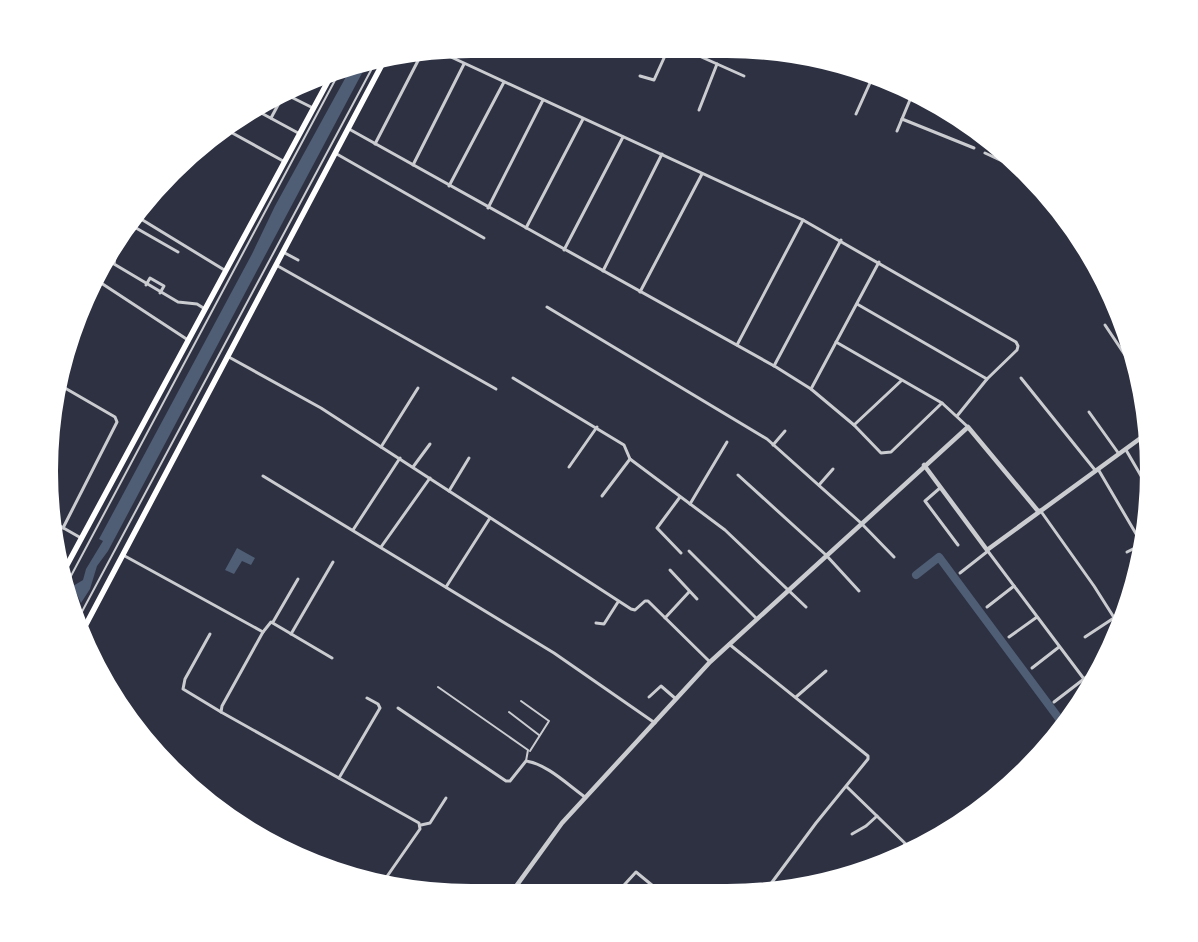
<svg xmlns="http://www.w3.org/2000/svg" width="1198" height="942" font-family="Spectral,serif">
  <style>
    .water { fill: #4f5d75 }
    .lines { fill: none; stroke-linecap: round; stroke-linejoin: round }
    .canal { stroke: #4f5d75; stroke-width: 8 }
    .service { stroke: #caccd0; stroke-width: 2 }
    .minor { stroke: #caccd0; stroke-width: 3 }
    .tertiary { stroke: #caccd0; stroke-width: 4.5 }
    .primary { stroke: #fff; stroke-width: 5.5 }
    .rim { fill: none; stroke: #fff; stroke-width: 6 }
  </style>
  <rect width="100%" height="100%" fill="#2d3142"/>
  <!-- water -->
  <g class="water">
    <path d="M 369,60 L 108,551 L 97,566 L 90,589 L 81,603 L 73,586 L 83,580 L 86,569 L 103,541 L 99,539 L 252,254 L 275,206 L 353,64 Z"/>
    <path d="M 237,548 L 255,558 L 251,565 L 242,561 L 234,574 L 225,570 Z"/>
  </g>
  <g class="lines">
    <!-- canal -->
    <path class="canal" d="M 916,575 L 939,557 L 1060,720 L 1076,710"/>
    <!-- service -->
    <g class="service">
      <path d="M 64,589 L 341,69"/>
      <path d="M 77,621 L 377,59"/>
      <path d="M 438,687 L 528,750 L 526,761"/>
      <path d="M 521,701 L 549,721 L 530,751"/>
      <path d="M 509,712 L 539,735"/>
    </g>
    <!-- minor -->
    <g class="minor">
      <path d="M 679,47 L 744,76"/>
      <path d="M 438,51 L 803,220 L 1016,342 L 1018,346 L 1017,350 L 987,379 L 957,416"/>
      <path d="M 640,76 L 654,80 L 669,47"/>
      <path d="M 285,94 L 313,108"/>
      <path d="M 252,108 L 300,134"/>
      <path d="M 699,110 L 717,64"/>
      <path d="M 856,114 L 874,74"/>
      <path d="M 271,118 L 285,92"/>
      <path d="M 902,119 L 974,148"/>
      <path d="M 225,129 L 285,162"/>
      <path d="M 349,129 L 776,367 L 811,389 L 854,425 L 881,453 L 891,452 L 942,403"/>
      <path d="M 897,131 L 912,95"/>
      <path d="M 375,144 L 422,53"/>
      <path d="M 335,153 L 484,238"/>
      <path d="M 985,153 L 1026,172"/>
      <path d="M 413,165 L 464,64"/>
      <path d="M 449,186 L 504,82"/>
      <path d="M 488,208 L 543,100"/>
      <path d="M 136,216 L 226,271"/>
      <path d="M 526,228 L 583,119"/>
      <path d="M 564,250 L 623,137"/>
      <path d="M 178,252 L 136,228 C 127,233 114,254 114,264 L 178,302 L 197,304 L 205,309"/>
      <path d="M 283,252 L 298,260"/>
      <path d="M 276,265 L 496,389"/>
      <path d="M 603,271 L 662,154"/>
      <path d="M 95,279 L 188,340"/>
      <path d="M 146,285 L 150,278 L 164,286 L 160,293"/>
      <path d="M 640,292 L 702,174"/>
      <path d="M 857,304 L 987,379"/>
      <path d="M 547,307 L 767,439 L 861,523 L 894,557"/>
      <path d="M 1105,325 L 1139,376"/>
      <path d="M 836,342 L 942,403 L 968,427"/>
      <path d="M 737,345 L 803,220"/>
      <path d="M 227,356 L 321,408 L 631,609 L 635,610 L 645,601 L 648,601 L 710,662"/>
      <path d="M 774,366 L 841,240"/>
      <path d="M 513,378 L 624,445 L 630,459 L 725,530 L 806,607"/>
      <path d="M 1021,378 L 1095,470"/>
      <path d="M 58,384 L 115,417 L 117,422 L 63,528"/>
      <path d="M 811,389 L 879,262"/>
      <path d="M 1089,412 L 1119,454"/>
      <path d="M 854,425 L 901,381"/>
      <path d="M 773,445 L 785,431"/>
      <path d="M 381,447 L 418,388"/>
      <path d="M 1126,450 L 1151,493"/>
      <path d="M 413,467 L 430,444"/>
      <path d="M 569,467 L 597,427"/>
      <path d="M 1098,469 L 1142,544"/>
      <path d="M 738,475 L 826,555 L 859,591"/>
      <path d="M 263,476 L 554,653 L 655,723"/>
      <path d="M 819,485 L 833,469"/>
      <path d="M 940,488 L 925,501 L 958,545"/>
      <path d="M 449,491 L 469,458"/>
      <path d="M 602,496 L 630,459"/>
      <path d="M 680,497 L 657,528 L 681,553"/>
      <path d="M 690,504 L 727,442"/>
      <path d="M 1040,510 L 1094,586 L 1120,627"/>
      <path d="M 53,522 L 81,538"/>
      <path d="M 353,530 L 400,458"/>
      <path d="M 381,547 L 430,478"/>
      <path d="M 987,550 L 1084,679"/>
      <path d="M 689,551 L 757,619"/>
      <path d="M 1127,552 L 1143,544"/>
      <path d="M 123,555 L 263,632"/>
      <path d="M 670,570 L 697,599"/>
      <path d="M 960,573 L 988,551"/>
      <path d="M 446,587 L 490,518"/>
      <path d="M 987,607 L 1014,586"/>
      <path d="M 665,618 L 689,592"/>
      <path d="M 273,622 L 298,579"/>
      <path d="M 596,623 L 604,624 L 618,602"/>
      <path d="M 210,634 L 185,679 L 183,689 L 221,712"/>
      <path d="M 291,634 L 333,562"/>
      <path d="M 1009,637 L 1037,617"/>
      <path d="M 1085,637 L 1126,610"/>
      <path d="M 729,644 L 868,756 L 868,759 L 816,823 L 764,893"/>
      <path d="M 332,658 L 271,622 L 263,632 L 222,706 L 221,712 L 419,823 L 420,829 L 381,885"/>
      <path d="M 1100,663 L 1109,657"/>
      <path d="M 1032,668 L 1059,647"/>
      <path d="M 649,697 L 661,686 L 676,699"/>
      <path d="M 796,697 L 826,671"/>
      <path d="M 1054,702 L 1093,672"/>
      <path d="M 398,708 L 506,781 L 510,781 L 526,761 C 547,764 568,785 585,797"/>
      <path d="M 339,778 L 380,708 L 378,704 L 367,698"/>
      <path d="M 847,787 L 913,851"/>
      <path d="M 421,825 L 430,823 L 446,798"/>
      <path d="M 852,834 L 866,826 L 877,816"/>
      <path d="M 896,859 L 905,844"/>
      <path d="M 615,895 L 636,872 L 664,895"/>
    </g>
    <!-- tertiary -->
    <g class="tertiary">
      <path d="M 1143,437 L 1149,448"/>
      <path d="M 924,465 L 987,550 L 1149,432"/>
      <path d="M 509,896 L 562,823 L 710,662 L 968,427 L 1038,511"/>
    </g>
    <!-- primary -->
    <g class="primary">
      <path d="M 60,578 L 333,72"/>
      <path d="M 82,632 L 386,57"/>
    </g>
  </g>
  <!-- crop -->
  <path d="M0 0H1198V942H0ZM471 55H727A416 416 0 0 1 1143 471V471A416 416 0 0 1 727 887H471A416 416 0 0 1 55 471V471A416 416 0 0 1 471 55Z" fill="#fff" fill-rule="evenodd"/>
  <path class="rim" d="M471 55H727A416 416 0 0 1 1143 471V471A416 416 0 0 1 727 887H471A416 416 0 0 1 55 471V471A416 416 0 0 1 471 55Z"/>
</svg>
